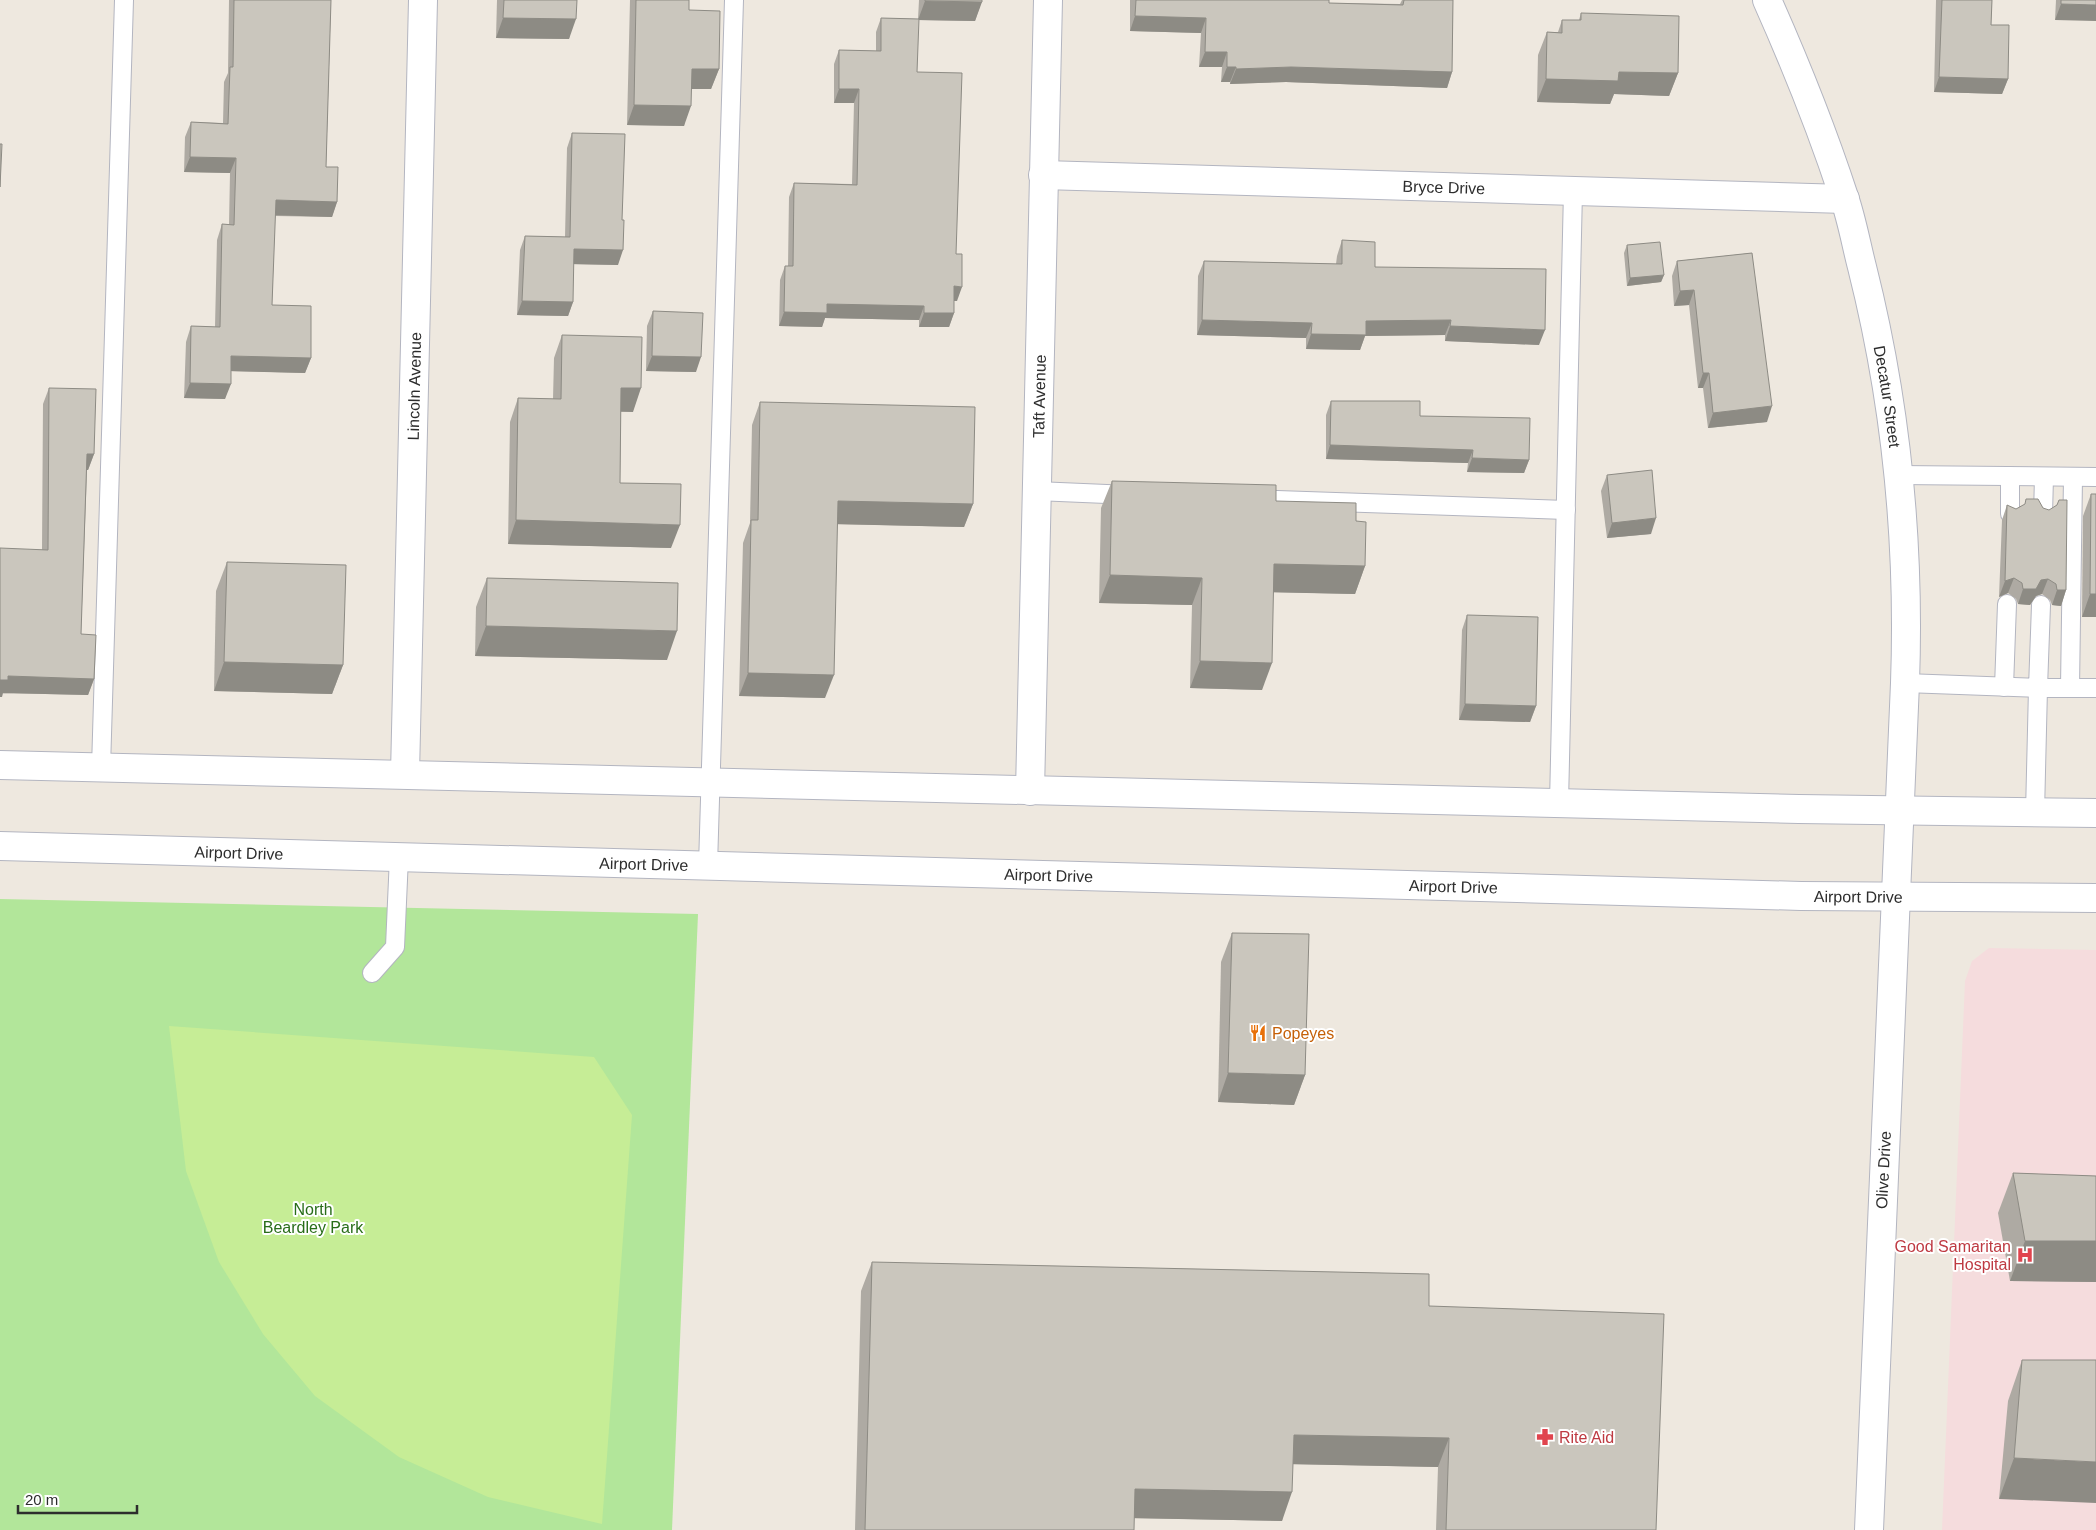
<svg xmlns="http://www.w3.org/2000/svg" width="2096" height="1530" font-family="Helvetica,sans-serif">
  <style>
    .medical { fill: #f5dcdd }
    .green { fill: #b2e69a }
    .pitch { fill: #c6ed96 }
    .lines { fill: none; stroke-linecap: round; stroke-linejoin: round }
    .lane-casing { stroke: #b3b5c0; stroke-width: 20 }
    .street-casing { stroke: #b3b5c0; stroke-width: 30 }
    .secondary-casing { stroke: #b3b5c0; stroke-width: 30 }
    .lane { stroke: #fff; stroke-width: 18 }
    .street { stroke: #fff; stroke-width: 28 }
    .secondary { stroke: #fff; stroke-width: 28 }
    .wall { fill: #aeaaa3 }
    .shaded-wall { fill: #8d8b84 }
    .building { fill: #cac6bd; stroke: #8d8b84 }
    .labels { text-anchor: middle; stroke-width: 4; stroke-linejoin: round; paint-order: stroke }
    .street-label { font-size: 16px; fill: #2d2d2d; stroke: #fff }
    .food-label { font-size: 16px; fill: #c56008; stroke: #fff; text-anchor: start }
    .park-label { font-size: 16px; fill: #286d19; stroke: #fff }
    .health-label { font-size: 16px; fill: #be3a42; stroke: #fff; text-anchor: end }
  </style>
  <rect width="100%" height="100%" fill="#eee8df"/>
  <!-- medical -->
  <path class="medical" d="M 1989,948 L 2096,950 L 2096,1530 L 1942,1530 L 1965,981 L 1972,961 Z"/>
  <!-- green -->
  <path class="green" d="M 0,899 L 698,914 L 672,1530 L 0,1530 Z"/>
  <!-- pitch -->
  <path class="pitch" d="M 169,1026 L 594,1057 L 632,1115 L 602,1524 L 488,1497 L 399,1457 L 315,1396 L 263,1334 L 219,1262 L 186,1171 Z"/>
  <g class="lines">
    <!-- lane casing -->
    <g class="lane-casing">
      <g id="lane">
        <path d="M 1898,475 L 2096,477"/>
        <path d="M 1036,491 L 1130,495"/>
        <path d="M 1251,499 L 1566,510"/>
        <path d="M 2010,514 L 2010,476"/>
        <path d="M 2043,515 L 2044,477"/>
        <path d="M 1905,683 L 2038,688 L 2041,605"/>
        <path d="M 2004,687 L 2007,604"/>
        <path d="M 2070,688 L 2073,477"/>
        <path d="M 101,768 L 124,0"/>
        <path d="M 1559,803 L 1573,191"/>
        <path d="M 2035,813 L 2038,688 L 2096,688"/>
        <path d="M 708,866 L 734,0"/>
        <path d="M 372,973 L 395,947 L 399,857"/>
      </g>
    </g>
    <!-- street casing -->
    <g class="street-casing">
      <g id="street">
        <path id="s1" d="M 1043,175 L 1845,199"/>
        <path id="s2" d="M 405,774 L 423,0"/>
        <path id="s3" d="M 1030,791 L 1048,0"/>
      </g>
    </g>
    <!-- secondary casing -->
    <g class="secondary-casing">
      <g id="secondary">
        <path id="s4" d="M 1767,0 C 1796,65 1822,130 1844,197 C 1852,220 1856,244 1862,267 C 1896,402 1910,543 1905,683 L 1869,1530"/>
        <path d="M 0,765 L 1799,809 L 2096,813"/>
        <path id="s5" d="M 0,846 L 1801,896 L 2096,898"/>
      </g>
    </g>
    <!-- lane -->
    <use href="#lane" class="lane"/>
    <!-- street -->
    <use href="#street" class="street"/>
    <!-- secondary -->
    <use href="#secondary" class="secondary"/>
  </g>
  <!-- wall -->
  <g class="wall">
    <path d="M 229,0 L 331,0 L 326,167 L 337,202 L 332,217 L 275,216 L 272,305 L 311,358 L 305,373 L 231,371 L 225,399 L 184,398 L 186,342 L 191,326 L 215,327 L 217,240 L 222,224 L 229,225 L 230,173 L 184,172 L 185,137 L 191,122 L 223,123 L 224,82 L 228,73 Z"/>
    <path d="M 497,0 L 577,0 L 569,39 L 496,38 Z"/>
    <path d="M 630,0 L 689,0 L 689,10 L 719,69 L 711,89 L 691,89 L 684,126 L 627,125 Z"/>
    <path d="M 919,0 L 982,0 L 975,21 L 918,20 L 917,72 L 956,254 L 957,301 L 954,301 L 954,313 L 949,327 L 919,327 L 919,320 L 825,318 L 822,327 L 779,326 L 780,280 L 785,266 L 788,266 L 789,197 L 794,183 L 852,184 L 854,103 L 834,103 L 834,64 L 839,50 L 876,51 L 876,32 L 881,18 L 918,19 Z"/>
    <path d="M 1130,0 L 1329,0 L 1329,3 L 1400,4 L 1402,0 L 1453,0 L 1452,72 L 1447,88 L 1286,82 L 1230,84 L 1230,82 L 1221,82 L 1222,67 L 1199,67 L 1201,33 L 1130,31 Z"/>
    <path d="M 1936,0 L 1992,0 L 1991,25 L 2008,79 L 2002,94 L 1934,92 Z"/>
    <path d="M 2056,0 L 2096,0 L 2055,20 Z"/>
    <path d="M 1581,13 L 1678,73 L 1669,96 L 1614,94 L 1610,104 L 1537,102 L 1538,55 L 1547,32 L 1558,32 L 1562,20 L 1579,20 Z"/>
    <path d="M 572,133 L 618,265 L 573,264 L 573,302 L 568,316 L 517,315 L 520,250 L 525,236 L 565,237 L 567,148 Z"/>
    <path d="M 1342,240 L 1375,267 L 1539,345 L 1445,341 L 1445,335 L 1365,336 L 1360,350 L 1306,349 L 1306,338 L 1197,335 L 1198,276 L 1204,261 L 1336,264 L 1337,256 Z"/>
    <path d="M 1627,245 L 1664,275 L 1661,282 L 1627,286 L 1624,253 Z"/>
    <path d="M 1752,253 L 1767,422 L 1708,428 L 1703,388 L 1698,388 L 1689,305 L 1674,306 L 1672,276 L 1677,261 Z"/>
    <path d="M 653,311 L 696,372 L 646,371 L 647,326 Z"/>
    <path d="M 562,335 L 633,412 L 621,412 L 620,483 L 671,548 L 508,544 L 510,422 L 518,398 L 553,399 L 554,358 Z"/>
    <path d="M 49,388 L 94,454 L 88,470 L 87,470 L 81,634 L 94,679 L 88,695 L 3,693 L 2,697 L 42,549 L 43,404 Z"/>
    <path d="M 1331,401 L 1420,416 L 1529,460 L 1524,473 L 1467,472 L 1468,463 L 1326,459 L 1326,415 Z"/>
    <path d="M 760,402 L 973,504 L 964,527 L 837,524 L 825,698 L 739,696 L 743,543 L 750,523 L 752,425 Z"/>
    <path d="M 1607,475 L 1651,534 L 1607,538 L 1601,491 Z"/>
    <path d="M 1112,481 L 1276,501 L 1356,521 L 1365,566 L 1355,594 L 1273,592 L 1262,690 L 1190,688 L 1192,605 L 1099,603 L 1101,508 Z"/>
    <path d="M 2091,494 L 2096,494 L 2096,617 L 2082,617 L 2083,516 Z"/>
    <path d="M 2007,505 L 2066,590 L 2061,606 L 2052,605 L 2050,600 L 2042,594 L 2036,596 L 2030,605 L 2018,604 L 2016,599 L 2008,593 L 1999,597 L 2002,520 Z"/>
    <path d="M 227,562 L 343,665 L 332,694 L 214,691 L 216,591 Z"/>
    <path d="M 487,578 L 667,660 L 475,656 L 476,607 Z"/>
    <path d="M 1467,615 L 1536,706 L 1530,722 L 1459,720 L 1462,630 Z"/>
    <path d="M 1232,933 L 1305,1075 L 1294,1105 L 1218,1102 L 1221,962 Z"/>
    <path d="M 2013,1173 L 2096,1176 L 2096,1282 L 2010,1281 L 1998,1213 Z"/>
    <path d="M 872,1262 L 1429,1306 L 1656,1530 L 1436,1530 L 1438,1467 L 1293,1464 L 1282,1521 L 1134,1518 L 1134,1530 L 855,1530 L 861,1291 Z"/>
    <path d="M 2022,1360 L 2096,1360 L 1999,1499 L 2008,1401 Z"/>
  </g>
  <!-- shaded-wall -->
  <g class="shaded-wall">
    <path d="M 925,1 L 982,2 L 975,21 L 918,20 Z"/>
    <path d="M 2061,4 L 2096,5 L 2096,21 L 2055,20 Z"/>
    <path d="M 1135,16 L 1206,18 L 1201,33 L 1130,31 Z"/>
    <path d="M 503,18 L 576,19 L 569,39 L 496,38 Z"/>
    <path d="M 1205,52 L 1227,52 L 1222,67 L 1199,67 Z"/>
    <path d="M 1227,67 L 1236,67 L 1230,82 L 1221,82 Z"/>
    <path d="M 1291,67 L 1452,72 L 1447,88 L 1286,82 L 1230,84 L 1236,69 Z"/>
    <path d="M 692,69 L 719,69 L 711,89 L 685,89 Z"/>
    <path d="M 1619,72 L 1678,73 L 1669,96 L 1614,94 L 1610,104 L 1537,102 L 1546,79 Z"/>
    <path d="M 1939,77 L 2008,79 L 2002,94 L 1934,92 Z"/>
    <path d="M 839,89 L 859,89 L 854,103 L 834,103 Z"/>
    <path d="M 634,105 L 691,106 L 684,126 L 627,125 Z"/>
    <path d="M 190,157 L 236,158 L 230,173 L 184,172 Z"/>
    <path d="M 276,200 L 337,202 L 332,217 L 270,215 Z"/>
    <path d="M 574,249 L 623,250 L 618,265 L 568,264 Z"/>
    <path d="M 1664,275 L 1661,282 L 1627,286 L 1630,278 Z"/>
    <path d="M 954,286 L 962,287 L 957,301 L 949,301 Z"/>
    <path d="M 1694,290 L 1689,305 L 1674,306 L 1680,291 Z"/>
    <path d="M 522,301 L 573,302 L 568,316 L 517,315 Z"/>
    <path d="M 827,304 L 924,306 L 919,320 L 825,318 L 822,327 L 779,326 L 784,312 Z"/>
    <path d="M 924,313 L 954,313 L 949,327 L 919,327 Z"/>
    <path d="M 1202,320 L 1312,323 L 1306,338 L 1197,335 Z"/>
    <path d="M 1451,320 L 1445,335 L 1365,336 L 1360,350 L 1306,349 L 1311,334 L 1366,321 Z"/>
    <path d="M 1450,326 L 1545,330 L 1539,345 L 1445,341 Z"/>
    <path d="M 231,356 L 311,358 L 305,373 L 226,371 Z"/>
    <path d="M 652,356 L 701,357 L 696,372 L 646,371 Z"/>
    <path d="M 1703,373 L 1709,373 L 1703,388 L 1698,388 Z"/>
    <path d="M 190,383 L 231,384 L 225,399 L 184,398 Z"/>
    <path d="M 621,388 L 641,388 L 633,412 L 613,411 Z"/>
    <path d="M 1772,406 L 1767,422 L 1708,428 L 1713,413 Z"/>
    <path d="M 1330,445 L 1473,450 L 1468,463 L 1326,459 Z"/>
    <path d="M 87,454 L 94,454 L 88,470 L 81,470 Z"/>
    <path d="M 1472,458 L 1529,460 L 1524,473 L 1467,472 Z"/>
    <path d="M 838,501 L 973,504 L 964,527 L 830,524 Z"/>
    <path d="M 1656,518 L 1651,534 L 1607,538 L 1612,523 Z"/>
    <path d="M 516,520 L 680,525 L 671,548 L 508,544 Z"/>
    <path d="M 1274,564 L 1365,566 L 1355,594 L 1264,592 Z"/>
    <path d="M 1110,575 L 1202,578 L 1192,605 L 1099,603 Z"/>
    <path d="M 2014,578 L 2008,593 L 1999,597 L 2005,581 Z"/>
    <path d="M 2048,579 L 2042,594 L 2036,596 L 2030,605 L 2018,604 L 2023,589 L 2041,580 Z"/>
    <path d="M 2057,590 L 2066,590 L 2061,606 L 2052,605 Z"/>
    <path d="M 2090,594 L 2096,594 L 2096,617 L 2082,617 Z"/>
    <path d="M 486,626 L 677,631 L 667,660 L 475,656 Z"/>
    <path d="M 1200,661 L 1272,663 L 1262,690 L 1190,688 Z"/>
    <path d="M 224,662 L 343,665 L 332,694 L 214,691 Z"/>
    <path d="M 748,673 L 834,675 L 825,698 L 739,696 Z"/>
    <path d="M 8,676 L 94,679 L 88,695 L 3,693 L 2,697 L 0,697 L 0,680 Z"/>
    <path d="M 1465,704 L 1536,706 L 1530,722 L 1459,720 Z"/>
    <path d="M 1228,1073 L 1305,1075 L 1294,1105 L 1218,1102 Z"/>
    <path d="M 2025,1241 L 2096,1241 L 2096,1282 L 2010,1281 Z"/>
    <path d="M 1294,1435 L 1449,1438 L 1438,1467 L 1283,1464 Z"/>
    <path d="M 2014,1458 L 2096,1462 L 2096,1503 L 1999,1499 Z"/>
    <path d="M 1135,1489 L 1292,1492 L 1282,1521 L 1125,1518 Z"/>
  </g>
  <!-- building -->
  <g class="building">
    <path d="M 234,0 L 331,0 L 326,167 L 338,167 L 337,202 L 276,200 L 272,305 L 311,306 L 311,358 L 231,356 L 231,384 L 190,383 L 191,326 L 220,327 L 222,224 L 234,225 L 236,158 L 190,157 L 191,122 L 228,124 L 230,67 L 233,67 Z"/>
    <path d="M 504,0 L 577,0 L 576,19 L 503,18 Z"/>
    <path d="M 636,0 L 689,0 L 689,10 L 720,11 L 719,69 L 692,69 L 691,106 L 634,105 Z"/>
    <path d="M 925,0 L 982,0 L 982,2 L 925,1 Z"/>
    <path d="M 1136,0 L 1329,0 L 1329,3 L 1403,5 L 1404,0 L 1453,0 L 1452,72 L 1291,67 L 1236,69 L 1236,67 L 1227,67 L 1227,52 L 1205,52 L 1206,18 L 1135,16 Z"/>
    <path d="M 1942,0 L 1992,0 L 1991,25 L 2009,25 L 2008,79 L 1939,77 Z"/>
    <path d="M 2061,0 L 2096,0 L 2096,5 L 2061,4 Z"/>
    <path d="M 1581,13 L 1679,16 L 1678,73 L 1619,72 L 1618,81 L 1546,79 L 1547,32 L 1562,33 L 1562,20 L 1581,20 Z"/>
    <path d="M 881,18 L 919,19 L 917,72 L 962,73 L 956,254 L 962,254 L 962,287 L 954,286 L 954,313 L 924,313 L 924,306 L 827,304 L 827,313 L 784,312 L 785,266 L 793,266 L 794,183 L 857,185 L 859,89 L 839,89 L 839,50 L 881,51 Z"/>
    <path d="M 572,133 L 625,134 L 622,220 L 624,220 L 623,250 L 574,249 L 573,302 L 522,301 L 525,236 L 570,237 Z"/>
    <path d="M 0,144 L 2,144 L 0,187 Z"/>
    <path d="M 1342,240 L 1375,242 L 1375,267 L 1546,269 L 1545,330 L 1450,326 L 1451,320 L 1366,321 L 1366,335 L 1311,334 L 1312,323 L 1202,320 L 1204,261 L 1342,264 Z"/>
    <path d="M 1660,242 L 1664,275 L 1630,278 L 1627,245 Z"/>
    <path d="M 1752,253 L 1772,406 L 1713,413 L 1709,373 L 1703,373 L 1694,290 L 1680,291 L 1677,261 Z"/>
    <path d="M 653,311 L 703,313 L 701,357 L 652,356 Z"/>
    <path d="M 562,335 L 642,337 L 641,388 L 621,388 L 620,483 L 681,484 L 680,525 L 516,520 L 518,398 L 561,399 Z"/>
    <path d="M 49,388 L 96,389 L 94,454 L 87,454 L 81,634 L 96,635 L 94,679 L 8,676 L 8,680 L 0,680 L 0,548 L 48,550 Z"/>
    <path d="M 1331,401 L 1420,401 L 1420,416 L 1530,418 L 1529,460 L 1472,458 L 1473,450 L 1330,445 Z"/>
    <path d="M 760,402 L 975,407 L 973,504 L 838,501 L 834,675 L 748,673 L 751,520 L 758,520 Z"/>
    <path d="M 1652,470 L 1656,518 L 1612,523 L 1607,475 Z"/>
    <path d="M 1112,481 L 1276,485 L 1276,501 L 1356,503 L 1356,521 L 1366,522 L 1365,566 L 1274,564 L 1272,663 L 1200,661 L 1202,578 L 1110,575 Z"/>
    <path d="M 2091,494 L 2096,494 L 2096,594 L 2090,594 Z"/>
    <path d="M 2026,499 L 2038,499 L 2043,508 L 2049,510 L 2057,505 L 2059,500 L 2067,500 L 2066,590 L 2057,590 L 2056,584 L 2048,579 L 2041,580 L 2036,589 L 2023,589 L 2022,583 L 2014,578 L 2005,581 L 2007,505 L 2016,509 L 2025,504 Z"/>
    <path d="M 227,562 L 346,565 L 343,665 L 224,662 Z"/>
    <path d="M 487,578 L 678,583 L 677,631 L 486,626 Z"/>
    <path d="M 1467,615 L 1538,617 L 1536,706 L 1465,704 Z"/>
    <path d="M 1232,933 L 1309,934 L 1305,1075 L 1228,1073 Z"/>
    <path d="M 2013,1173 L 2096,1176 L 2096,1241 L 2025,1241 Z"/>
    <path d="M 872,1262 L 1429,1274 L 1429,1306 L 1664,1314 L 1656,1530 L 1446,1530 L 1449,1438 L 1294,1435 L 1292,1492 L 1135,1489 L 1134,1530 L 865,1530 Z"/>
    <path d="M 2022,1360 L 2096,1360 L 2096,1462 L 2014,1458 Z"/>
  </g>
  <!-- icons -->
  <defs>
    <g id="restaurant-bare" transform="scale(1.35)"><path d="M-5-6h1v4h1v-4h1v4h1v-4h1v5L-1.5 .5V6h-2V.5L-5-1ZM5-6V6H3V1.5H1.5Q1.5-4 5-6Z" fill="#e8710a" stroke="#fff" stroke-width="2.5" paint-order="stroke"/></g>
    <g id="hospital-bare" transform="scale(1.35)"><path d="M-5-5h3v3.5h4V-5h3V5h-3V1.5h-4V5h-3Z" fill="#e0444e" stroke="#fff" stroke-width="2.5" paint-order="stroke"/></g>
    <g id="pharmacy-bare" transform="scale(1.35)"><path d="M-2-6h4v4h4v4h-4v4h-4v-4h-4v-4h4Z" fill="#e0444e" stroke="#fff" stroke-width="2.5" paint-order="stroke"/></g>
  </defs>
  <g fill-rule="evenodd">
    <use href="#restaurant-bare" x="1258" y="1033"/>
    <use href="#hospital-bare" x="2025" y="1255"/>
    <use href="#pharmacy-bare" x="1545" y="1437"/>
  </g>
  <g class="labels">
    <!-- street labels -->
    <g class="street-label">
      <text dy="6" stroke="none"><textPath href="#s1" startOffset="401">Bryce Drive</textPath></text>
      <text dy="6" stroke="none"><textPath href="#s2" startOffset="388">Lincoln Avenue</textPath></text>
      <text dy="6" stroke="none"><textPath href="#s3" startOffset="395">Taft Avenue</textPath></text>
      <text dy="6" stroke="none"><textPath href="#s4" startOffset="416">Decatur Street</textPath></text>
      <text dy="6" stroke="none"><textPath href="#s5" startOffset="239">Airport Drive</textPath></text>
      <text dy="6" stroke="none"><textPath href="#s5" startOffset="644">Airport Drive</textPath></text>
      <text dy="6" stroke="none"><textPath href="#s5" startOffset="1049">Airport Drive</textPath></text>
      <text dy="6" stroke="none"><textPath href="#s5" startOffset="1454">Airport Drive</textPath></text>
      <text dy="6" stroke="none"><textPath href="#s5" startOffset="1859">Airport Drive</textPath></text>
      <text transform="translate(1883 1170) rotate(-87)" y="6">Olive Drive</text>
    </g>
    <!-- food labels -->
    <g class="food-label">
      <text x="1272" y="1039">Popeyes</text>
    </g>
    <!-- park labels -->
    <g class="park-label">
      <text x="313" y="1215">North<tspan x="313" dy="18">Beardley Park</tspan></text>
    </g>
    <!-- health labels -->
    <g class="health-label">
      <text x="2011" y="1252">Good Samaritan<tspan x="2011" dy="18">Hospital</tspan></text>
      <text x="1559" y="1443" text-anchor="start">Rite Aid</text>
    </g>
  </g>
  <!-- scale -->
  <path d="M18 1505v8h119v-8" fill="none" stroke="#2d2d2d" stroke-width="2.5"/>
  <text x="25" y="1505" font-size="15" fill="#2d2d2d" stroke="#ffffff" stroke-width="4" paint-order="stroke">20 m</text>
</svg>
